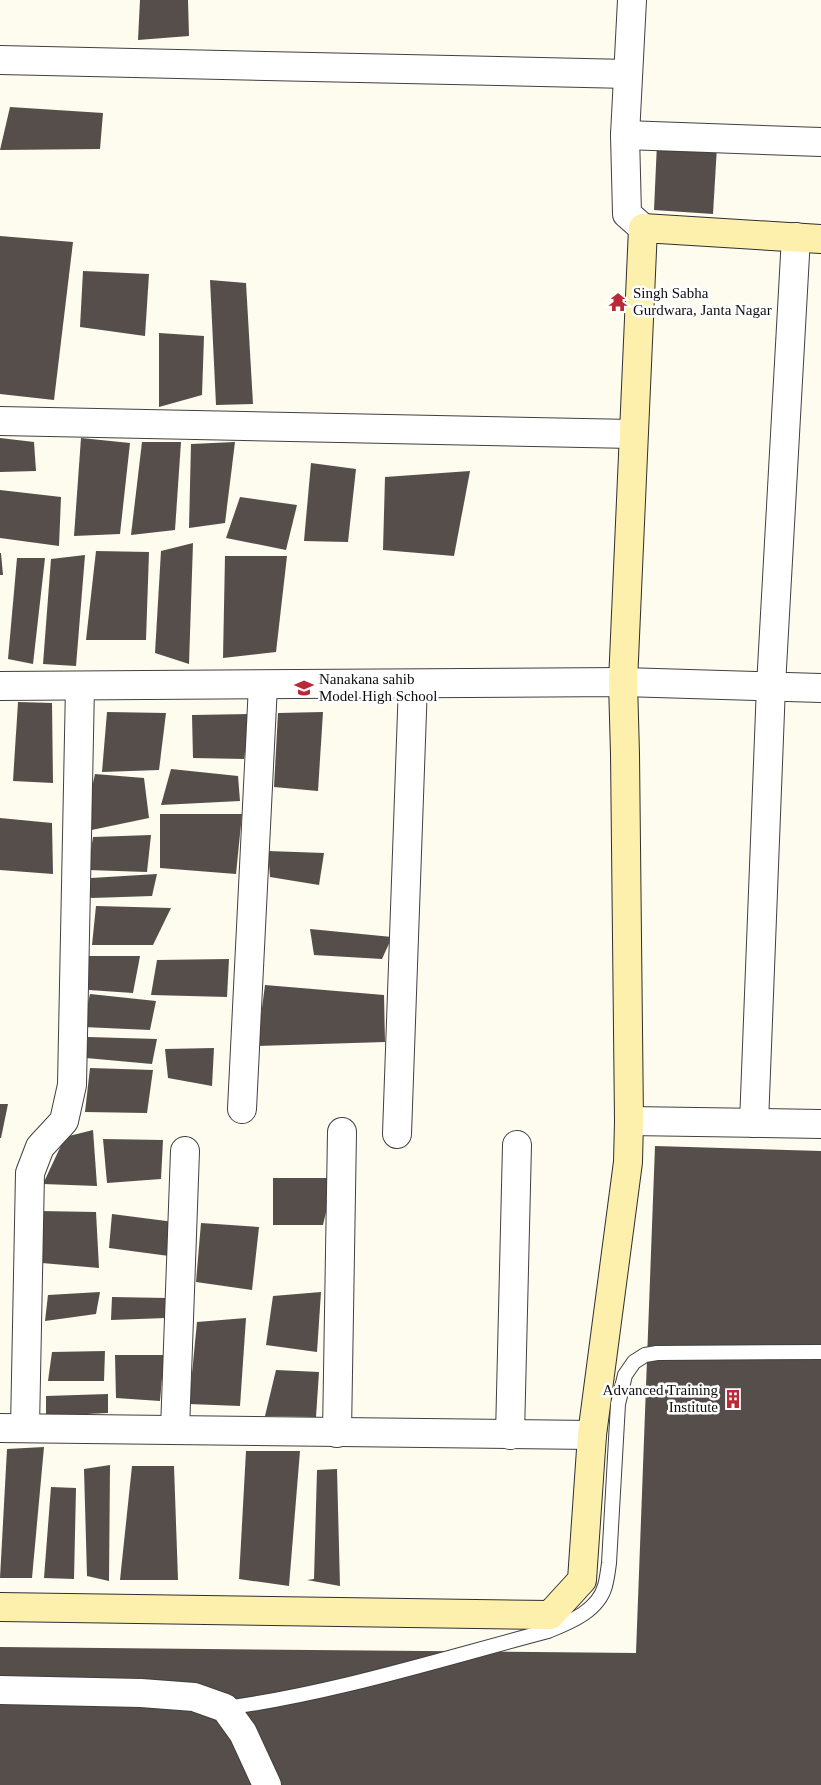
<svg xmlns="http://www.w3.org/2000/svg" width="821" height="1785" font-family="Georgia,serif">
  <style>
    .building { fill: #564e4a }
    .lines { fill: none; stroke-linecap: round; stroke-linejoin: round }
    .lane-casing { stroke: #404040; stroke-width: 16 }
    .street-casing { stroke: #404040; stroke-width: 30 }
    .secondary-casing { stroke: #2f2f2f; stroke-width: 30 }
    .lane { stroke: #fff; stroke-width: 14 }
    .street { stroke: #fff; stroke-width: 28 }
    .secondary { stroke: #fcf0ac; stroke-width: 28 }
    .labels { text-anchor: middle; stroke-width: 5; stroke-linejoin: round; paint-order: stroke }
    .poi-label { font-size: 15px; fill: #0d0d0d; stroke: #fff; text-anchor: start }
  </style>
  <rect width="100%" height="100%" fill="#fefbef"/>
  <!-- building -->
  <g class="building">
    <path d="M 140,0 L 188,0 L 189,36 L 138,40 Z"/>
    <path d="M 10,107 L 103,113 L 100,149 L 0,150 Z"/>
    <path d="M 657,143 L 717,146 L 713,214 L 654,210 Z"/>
    <path d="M 0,236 L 73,242 L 54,400 L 0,394 Z"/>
    <path d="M 83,271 L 149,274 L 145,336 L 80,327 Z"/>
    <path d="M 210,280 L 246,283 L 253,404 L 216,405 Z"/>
    <path d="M 159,333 L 204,336 L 202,395 L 159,407 Z"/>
    <path d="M 0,438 L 34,442 L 36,471 L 0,472 Z"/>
    <path d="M 81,438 L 130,443 L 120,534 L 74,536 Z"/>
    <path d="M 142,442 L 181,442 L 175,530 L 131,535 Z"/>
    <path d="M 235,442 L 225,523 L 189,528 L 191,444 Z"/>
    <path d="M 311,463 L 356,469 L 348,542 L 304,541 Z"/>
    <path d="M 470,471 L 454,556 L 383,550 L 385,477 Z"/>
    <path d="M 0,490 L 61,497 L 59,546 L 0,538 Z"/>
    <path d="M 240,497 L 297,505 L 286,550 L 226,538 Z"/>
    <path d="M 193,543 L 189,664 L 155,653 L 161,551 Z"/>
    <path d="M 96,551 L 149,552 L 146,640 L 86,640 Z"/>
    <path d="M 0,553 L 1,553 L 3,575 L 0,575 Z"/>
    <path d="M 85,555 L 76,666 L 43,664 L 51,559 Z"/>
    <path d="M 225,556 L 287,556 L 276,652 L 223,658 Z"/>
    <path d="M 17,558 L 45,558 L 33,664 L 8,659 Z"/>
    <path d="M 18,702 L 52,703 L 53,783 L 13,781 Z"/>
    <path d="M 107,712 L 166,713 L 159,770 L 102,772 Z"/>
    <path d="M 323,712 L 318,791 L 274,787 L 278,713 Z"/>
    <path d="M 250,714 L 244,759 L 193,758 L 192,715 Z"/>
    <path d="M 171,769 L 238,776 L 240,801 L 161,805 Z"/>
    <path d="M 95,774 L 144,778 L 149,818 L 82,832 Z"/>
    <path d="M 160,814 L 242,814 L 236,874 L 160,868 Z"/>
    <path d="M 0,818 L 52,823 L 53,874 L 0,870 Z"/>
    <path d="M 151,835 L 147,872 L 88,870 L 93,837 Z"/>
    <path d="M 268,851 L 324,853 L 319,885 L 270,877 Z"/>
    <path d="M 157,874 L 152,896 L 92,898 L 87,896 L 91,878 Z"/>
    <path d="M 96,906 L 171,908 L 153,945 L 92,945 Z"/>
    <path d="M 310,929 L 392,937 L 382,959 L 314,955 Z"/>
    <path d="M 86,956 L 140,956 L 133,993 L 89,990 Z"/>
    <path d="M 229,959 L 227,997 L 151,995 L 157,960 Z"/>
    <path d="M 265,985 L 384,995 L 385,1042 L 257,1046 Z"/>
    <path d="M 90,994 L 156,1001 L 150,1030 L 83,1027 Z"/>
    <path d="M 88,1037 L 157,1039 L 152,1064 L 86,1058 Z"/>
    <path d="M 214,1048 L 212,1086 L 168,1078 L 165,1049 Z"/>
    <path d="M 90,1068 L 153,1070 L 147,1113 L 85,1112 Z"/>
    <path d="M 0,1104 L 8,1104 L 1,1138 L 0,1138 Z"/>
    <path d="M 93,1130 L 97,1186 L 43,1184 L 65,1137 Z"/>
    <path d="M 103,1139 L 163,1140 L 161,1179 L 107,1183 Z"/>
    <path d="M 655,1146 L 821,1151 L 821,1785 L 0,1785 L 0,1647 L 636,1653 Z"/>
    <path d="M 273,1178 L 334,1178 L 323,1225 L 273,1225 Z"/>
    <path d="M 39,1211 L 96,1212 L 99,1268 L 42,1263 Z"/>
    <path d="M 112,1214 L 174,1222 L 169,1256 L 109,1248 Z"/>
    <path d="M 201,1223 L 259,1227 L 252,1290 L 196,1282 Z"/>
    <path d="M 100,1292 L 96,1314 L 45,1321 L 48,1295 Z"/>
    <path d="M 321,1292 L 317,1352 L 266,1345 L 273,1296 Z"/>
    <path d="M 112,1297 L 167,1298 L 166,1318 L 111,1320 Z"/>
    <path d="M 246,1318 L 240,1406 L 189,1404 L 197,1322 Z"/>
    <path d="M 105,1351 L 104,1381 L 48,1381 L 52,1352 Z"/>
    <path d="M 115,1355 L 164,1355 L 160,1401 L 116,1398 Z"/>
    <path d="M 276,1370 L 319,1372 L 316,1417 L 265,1416 Z"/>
    <path d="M 108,1394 L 108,1413 L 46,1416 L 46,1396 Z"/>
    <path d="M 44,1447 L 32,1578 L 0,1578 L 7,1449 Z"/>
    <path d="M 246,1451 L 300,1451 L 289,1586 L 239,1579 Z"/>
    <path d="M 110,1465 L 109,1581 L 87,1576 L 84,1469 Z"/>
    <path d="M 132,1466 L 174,1466 L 178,1580 L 120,1580 Z"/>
    <path d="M 337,1469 L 340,1586 L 307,1580 L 314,1579 L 317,1470 Z"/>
    <path d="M 51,1487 L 76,1488 L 74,1579 L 44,1578 Z"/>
  </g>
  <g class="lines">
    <!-- lane casing -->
    <g class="lane-casing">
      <path id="lane" d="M 225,1708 C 335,1693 441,1659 548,1631 C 570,1622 598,1611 605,1586 C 607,1579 608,1571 609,1563 L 618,1404 L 625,1375 L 634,1362 L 645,1355 L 657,1353 L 821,1352"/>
    </g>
    <!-- street casing -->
    <g class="street-casing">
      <g id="street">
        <path d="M 632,0 L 625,135 L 627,214 L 643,228"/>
        <path d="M 0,60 L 628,74"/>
        <path d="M 625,135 L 821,142"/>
        <path d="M 0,421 L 633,434"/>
        <path d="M 0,686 L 623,682 L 821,688"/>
        <path d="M 242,1109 L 263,685"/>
        <path d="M 629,1121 L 821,1124"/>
        <path d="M 754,1123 L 771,686 L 796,237"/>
        <path d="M 397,1134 L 413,684"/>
        <path d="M 0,1428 L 592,1435"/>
        <path d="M 25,1428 L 30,1173 L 40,1147 L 64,1121 L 72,1085 L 80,686"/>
        <path d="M 175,1430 L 185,1151"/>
        <path d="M 337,1433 L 342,1132"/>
        <path d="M 510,1435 L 517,1145"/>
        <path d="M 0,1690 L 141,1693 L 194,1697 L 225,1708 L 243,1733 L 267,1785"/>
      </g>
    </g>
    <!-- secondary casing -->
    <g class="secondary-casing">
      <path id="secondary" d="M 0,1607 L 550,1615 L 582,1580 L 592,1435 L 628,1162 L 629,1121 L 625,754 L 623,682 L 643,228 L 821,239"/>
    </g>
    <!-- lane -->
    <use href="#lane" class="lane"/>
    <!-- street -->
    <use href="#street" class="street"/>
    <!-- secondary -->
    <use href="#secondary" class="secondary"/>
  </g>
  <!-- icons -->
  <defs>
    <g id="temple-bare" transform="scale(1.5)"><path d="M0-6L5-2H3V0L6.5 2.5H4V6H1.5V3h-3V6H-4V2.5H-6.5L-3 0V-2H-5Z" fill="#b92a36" stroke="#fff" stroke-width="2.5" paint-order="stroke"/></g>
    <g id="school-bare" transform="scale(1.5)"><path d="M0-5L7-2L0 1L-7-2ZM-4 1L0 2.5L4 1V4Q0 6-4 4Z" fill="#b92a36" stroke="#fff" stroke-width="2.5" paint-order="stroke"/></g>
    <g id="building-bare" transform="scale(1.5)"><path d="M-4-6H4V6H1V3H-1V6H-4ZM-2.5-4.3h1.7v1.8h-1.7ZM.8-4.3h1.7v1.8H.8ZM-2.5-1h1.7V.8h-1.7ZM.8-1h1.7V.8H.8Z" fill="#b92a36" stroke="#fff" stroke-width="2.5" paint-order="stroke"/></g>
  </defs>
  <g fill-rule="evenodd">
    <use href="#temple-bare" x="618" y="302"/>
    <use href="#school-bare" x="304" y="688"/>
    <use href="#building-bare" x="733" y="1399"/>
  </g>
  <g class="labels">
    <!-- poi labels -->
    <g class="poi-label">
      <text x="633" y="298">Singh Sabha<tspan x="633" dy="17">Gurdwara, Janta Nagar</tspan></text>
      <text x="319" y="684">Nanakana sahib<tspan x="319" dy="17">Model High School</tspan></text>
      <text x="718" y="1395" text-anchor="end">Advanced Training<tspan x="718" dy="17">Institute</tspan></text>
    </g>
  </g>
</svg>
